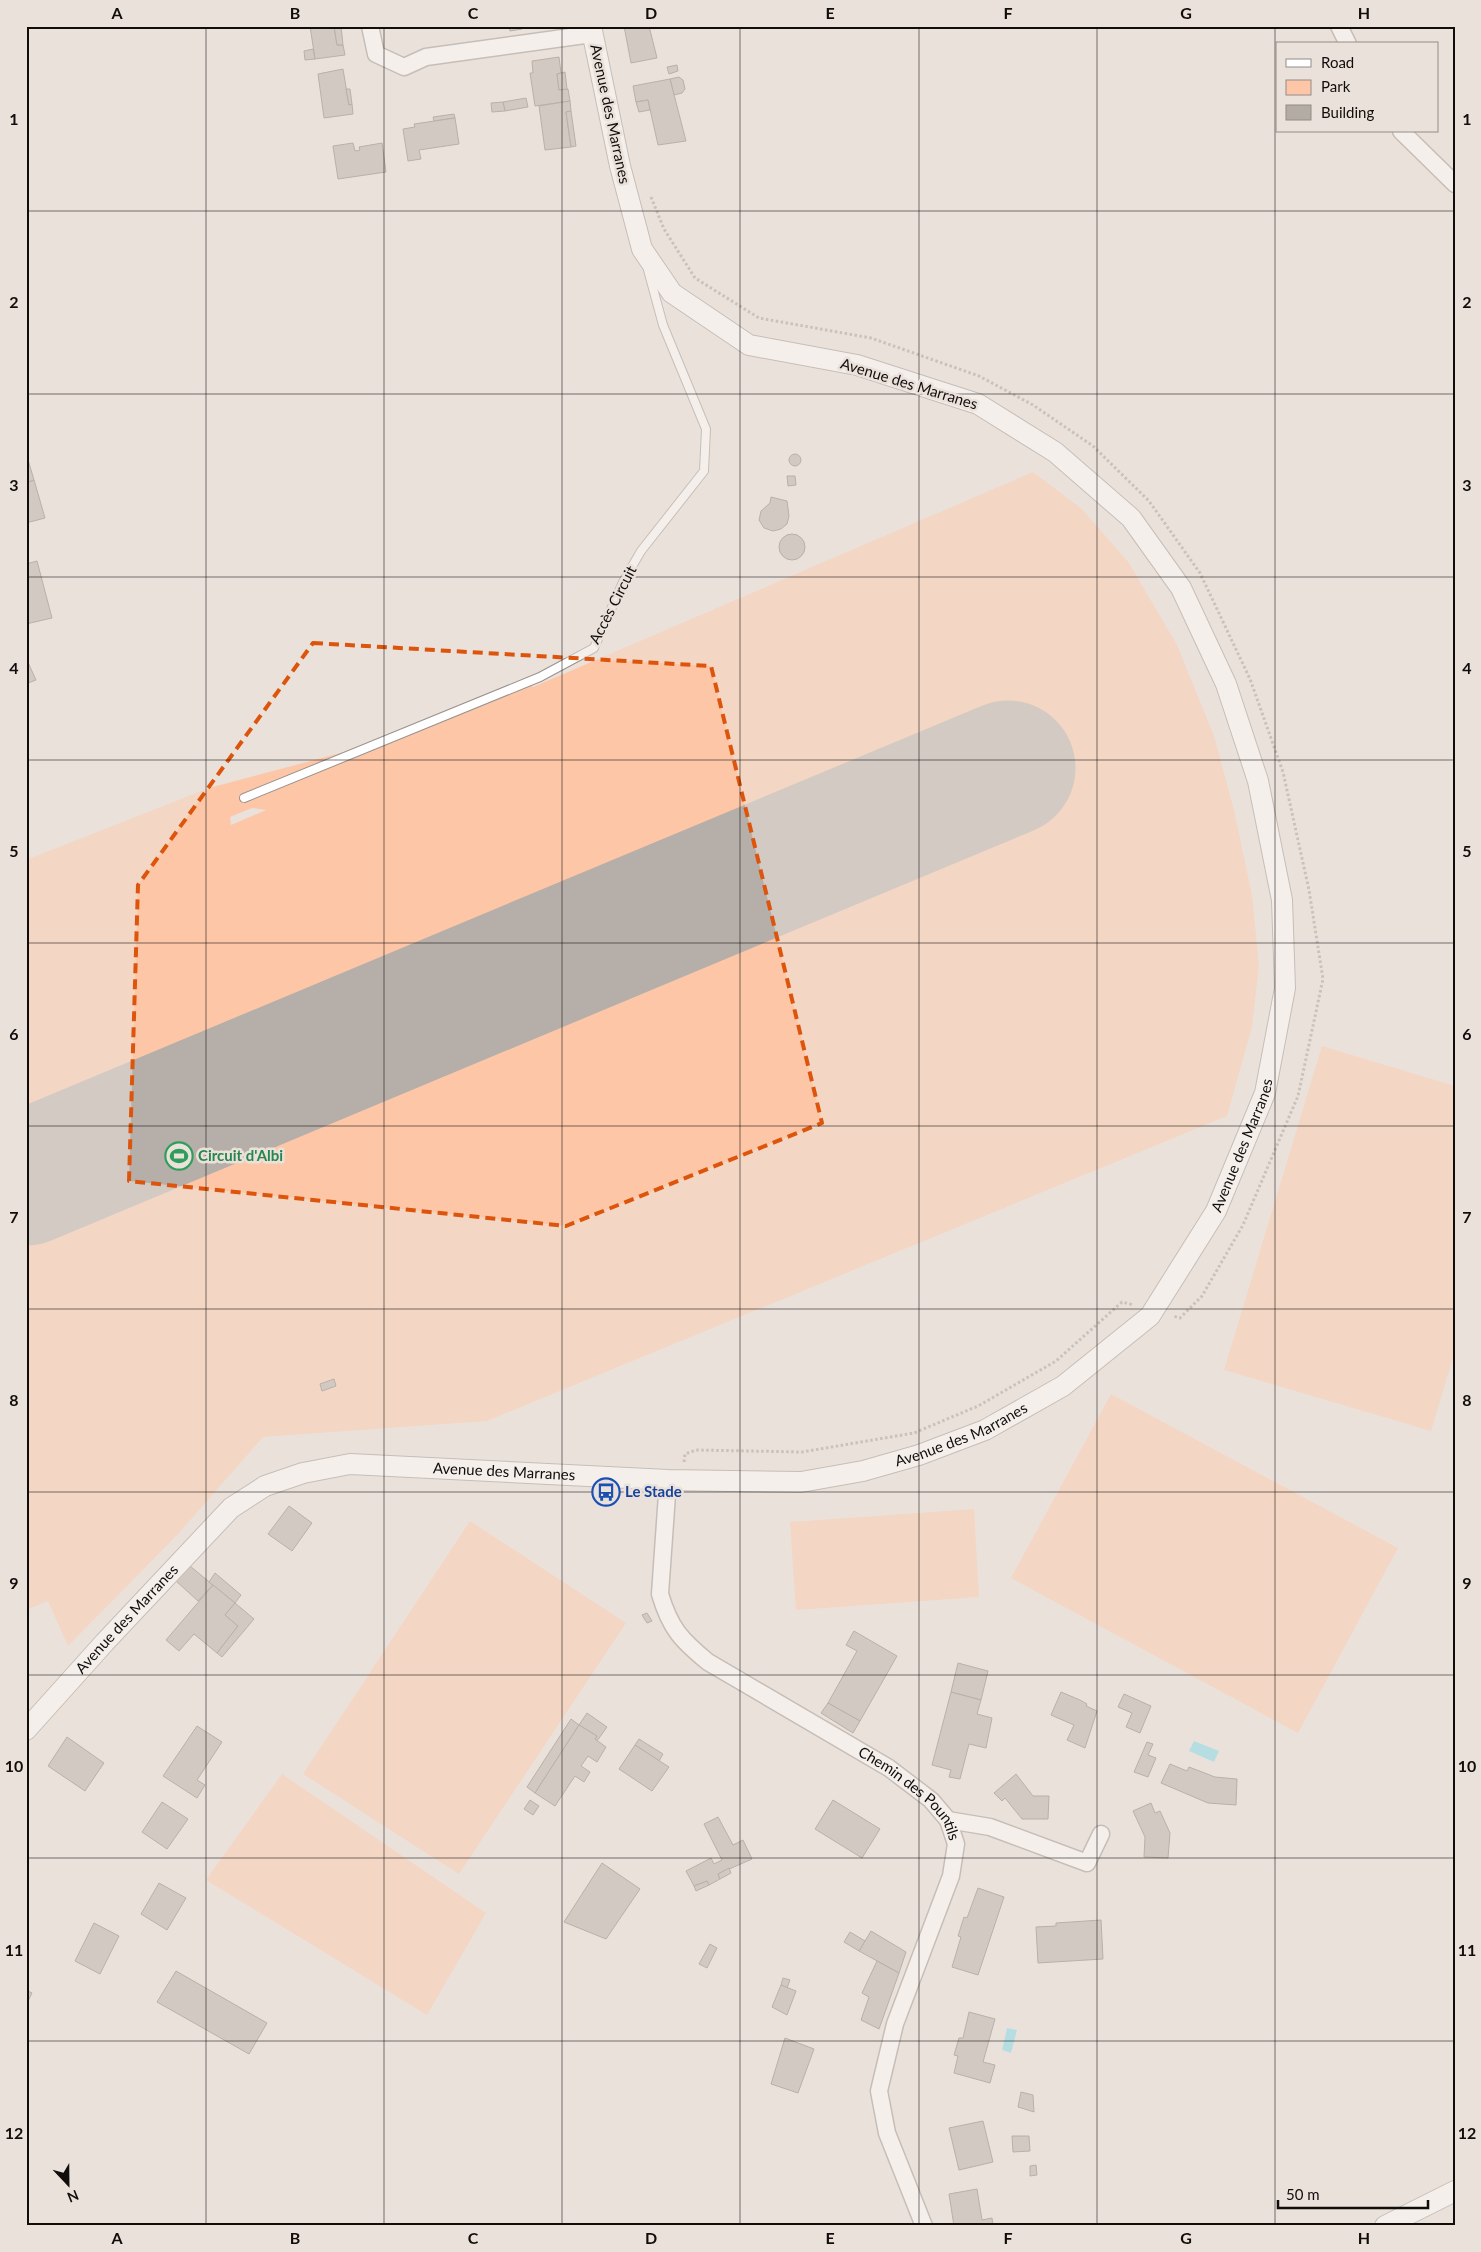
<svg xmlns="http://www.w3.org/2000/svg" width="1481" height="2252" font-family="Lato,sans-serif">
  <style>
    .green { fill: #fdc7a7; fill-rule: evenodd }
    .water { fill: #77daec }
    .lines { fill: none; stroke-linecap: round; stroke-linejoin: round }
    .runway { stroke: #b6aea9; stroke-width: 135 }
    .building { fill: #b3aca4; stroke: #7b746d }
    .service-casing { stroke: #9a918c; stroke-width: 10 }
    .minor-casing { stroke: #9a918c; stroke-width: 19 }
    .tertiary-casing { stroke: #9a918c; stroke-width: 22 }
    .path { stroke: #a29a95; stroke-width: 3; stroke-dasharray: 2.5 2.5; stroke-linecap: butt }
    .service { stroke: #fff; stroke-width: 8 }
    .minor { stroke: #fff; stroke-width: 16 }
    .tertiary { stroke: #fff; stroke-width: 20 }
    .marked { fill: none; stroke: #dd550c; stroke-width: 4; stroke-dasharray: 10 6; stroke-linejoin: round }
    .grid { fill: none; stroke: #110d0b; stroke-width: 1; stroke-opacity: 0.55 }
    .labels { text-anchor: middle; stroke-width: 5; stroke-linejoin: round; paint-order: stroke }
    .street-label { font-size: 15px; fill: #110d0b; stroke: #ebe1db }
    .leisure-label { font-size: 15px; font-weight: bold; fill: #27864d; stroke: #ebe1db; text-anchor: start }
    .transit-label { font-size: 15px; font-weight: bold; fill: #164399; stroke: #ebe1db; text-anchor: start }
    .neatline { fill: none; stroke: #110d0b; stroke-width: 2 }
    .grid-label { font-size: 16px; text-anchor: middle; font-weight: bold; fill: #110d0b }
  </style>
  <rect width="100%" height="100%" fill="#ebe1db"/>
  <!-- green -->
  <g class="green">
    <path d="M 1033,472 L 1082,509 L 1129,563 L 1177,645 L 1214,736 L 1234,810 L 1252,895 L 1259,965 L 1252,1027 L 1227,1116 L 487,1421 L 263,1437 L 179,1533 L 68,1646 L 48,1601 L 26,1610 L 26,860 L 209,788 L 348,751 L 528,677 L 533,687 ZM 990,726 L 1026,814 L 325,1103 L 289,1019 ZM 252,808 L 266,810 L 231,825 L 230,817 Z"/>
    <path d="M 1322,1046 L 1455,1086 L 1455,1351 L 1431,1431 L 1224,1370 Z"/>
    <path d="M 1111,1394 L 1398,1548 L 1298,1733 L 1011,1578 Z"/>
    <path d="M 974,1509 L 979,1597 L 796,1610 L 790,1522 Z"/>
    <path d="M 470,1521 L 626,1623 L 459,1874 L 303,1774 Z"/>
    <path d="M 282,1774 L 486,1913 L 427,2015 L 206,1880 Z"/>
  </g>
  <!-- water -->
  <g class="water">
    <path d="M 1194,1741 L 1219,1751 L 1214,1762 L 1189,1751 Z"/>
    <path d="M 1007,2028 L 1017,2030 L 1011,2053 L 1002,2050 Z"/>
  </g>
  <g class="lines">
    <!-- runway -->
    <path class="runway" d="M 26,1178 L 1008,768"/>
  </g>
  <!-- building -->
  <g class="building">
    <path d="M 310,26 L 334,26 L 337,45 L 343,45 L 345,55 L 315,59 Z"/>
    <path d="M 334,26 L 341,26 L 343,45 L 337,45 Z"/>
    <path d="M 509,26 L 522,26 L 522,29 L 510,31 Z"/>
    <path d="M 624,26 L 649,26 L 657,58 L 631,63 Z"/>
    <path d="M 313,49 L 315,59 L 305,60 L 304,51 Z"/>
    <path d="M 559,57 L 561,73 L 557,74 L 559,90 L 568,89 L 570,101 L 535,106 L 530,73 L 533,73 L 532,61 Z"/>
    <path d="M 677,65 L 678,71 L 669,74 L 667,67 Z"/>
    <path d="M 343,69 L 349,105 L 352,104 L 353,114 L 324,118 L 318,74 Z"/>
    <path d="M 565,72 L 567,89 L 559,90 L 557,74 Z"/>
    <path d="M 679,77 L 683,80 L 685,89 L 682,93 L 674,95 L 670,79 Z"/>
    <path d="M 670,79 L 686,141 L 658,145 L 648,100 L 636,102 L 633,86 Z"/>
    <path d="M 346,89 L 350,89 L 352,104 L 349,105 Z"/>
    <path d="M 526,98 L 528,107 L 505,111 L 503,102 Z"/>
    <path d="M 648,100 L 650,110 L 639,112 L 636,102 Z"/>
    <path d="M 570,101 L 571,111 L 566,112 L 571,147 L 545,150 L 539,106 Z"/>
    <path d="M 503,102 L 505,111 L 492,112 L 491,103 Z"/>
    <path d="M 571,111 L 576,146 L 571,147 L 566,112 Z"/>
    <path d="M 454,114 L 455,118 L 434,121 L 433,117 Z"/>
    <path d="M 455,118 L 459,144 L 419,150 L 421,159 L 408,161 L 403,129 L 415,127 L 414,124 Z"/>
    <path d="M 353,143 L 355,151 L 360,150 L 359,147 L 382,143 L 386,172 L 338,179 L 333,146 Z"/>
    <path d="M 26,453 L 34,480 L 26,483 Z"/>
    <circle cx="795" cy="460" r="6"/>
    <path d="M 787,476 L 795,476 L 796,485 L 788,486 Z"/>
    <path d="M 34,480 L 45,518 L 26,523 L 26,483 Z"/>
    <path d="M 771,497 L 787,501 L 789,516 L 787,524 L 781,529 L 773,531 L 764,528 L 759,520 L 761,511 L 770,503 Z"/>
    <circle cx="792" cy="547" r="13"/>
    <path d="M 37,561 L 52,618 L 26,624 L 26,564 Z"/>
    <path d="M 26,658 L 36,680 L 28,683 L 26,679 Z"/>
    <path d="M 334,1379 L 336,1386 L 322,1391 L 320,1384 Z"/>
    <path d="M 289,1506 L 312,1523 L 292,1551 L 268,1534 Z"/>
    <path d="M 190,1566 L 213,1585 L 198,1601 L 176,1581 Z"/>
    <path d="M 215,1573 L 241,1595 L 235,1603 L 209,1582 Z"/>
    <path d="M 213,1585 L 235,1603 L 225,1615 L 238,1626 L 217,1653 L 194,1634 L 179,1651 L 166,1640 Z"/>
    <path d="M 235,1603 L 254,1619 L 222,1657 L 217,1653 L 238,1626 L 225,1615 Z"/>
    <path d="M 647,1613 L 652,1621 L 647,1623 L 642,1615 Z"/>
    <path d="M 854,1631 L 897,1656 L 860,1721 L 828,1703 L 857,1651 L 846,1645 Z"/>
    <path d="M 958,1663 L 988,1671 L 981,1700 L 951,1692 Z"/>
    <path d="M 951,1692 L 981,1700 L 977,1714 L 992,1718 L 986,1748 L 969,1744 L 960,1779 L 949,1777 L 951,1770 L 932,1765 Z"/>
    <path d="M 1061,1692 L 1080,1700 L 1087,1704 L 1086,1706 L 1097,1711 L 1085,1748 L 1067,1740 L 1074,1725 L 1051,1715 Z"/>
    <path d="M 1124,1694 L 1151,1706 L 1140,1733 L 1126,1727 L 1132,1713 L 1118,1707 Z"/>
    <path d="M 828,1703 L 860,1721 L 853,1733 L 821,1713 Z"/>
    <path d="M 587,1713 L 607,1727 L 597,1741 L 595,1739 L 597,1736 L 579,1725 Z"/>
    <path d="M 571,1719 L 579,1725 L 535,1793 L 527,1787 Z"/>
    <path d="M 579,1725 L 597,1736 L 595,1739 L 606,1747 L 597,1762 L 588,1756 L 581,1766 L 590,1772 L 584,1782 L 575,1776 L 555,1806 L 535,1793 Z"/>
    <path d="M 197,1726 L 222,1742 L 197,1780 L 205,1785 L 197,1798 L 163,1776 Z"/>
    <path d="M 67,1737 L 104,1763 L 85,1791 L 48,1766 Z"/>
    <path d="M 639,1739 L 663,1754 L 659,1761 L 635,1745 Z"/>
    <path d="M 1147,1742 L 1153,1744 L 1148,1755 L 1156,1758 L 1148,1777 L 1134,1772 Z"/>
    <path d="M 635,1745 L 669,1767 L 652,1791 L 619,1769 Z"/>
    <path d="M 1170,1764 L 1187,1771 L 1189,1767 L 1215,1777 L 1237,1779 L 1236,1805 L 1208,1803 L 1161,1783 Z"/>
    <path d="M 1016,1774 L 1033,1796 L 1049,1796 L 1048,1819 L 1022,1819 L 1005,1798 L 1002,1801 L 994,1793 Z"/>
    <path d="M 530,1800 L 539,1806 L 533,1815 L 524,1809 Z"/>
    <path d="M 833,1800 L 880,1829 L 862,1858 L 815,1829 Z"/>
    <path d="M 162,1802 L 188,1819 L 167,1849 L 142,1832 Z"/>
    <path d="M 1151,1803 L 1155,1813 L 1160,1811 L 1170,1833 L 1168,1858 L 1144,1857 L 1145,1837 L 1133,1811 Z"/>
    <path d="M 718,1817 L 733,1845 L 743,1840 L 752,1859 L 718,1874 L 720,1879 L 709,1885 L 707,1881 L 694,1886 L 686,1871 L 711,1858 L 714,1864 L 722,1860 L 704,1824 Z"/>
    <path d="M 602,1863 L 640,1889 L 606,1939 L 564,1922 Z"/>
    <path d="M 729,1868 L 731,1873 L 720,1879 L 718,1874 Z"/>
    <path d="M 707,1881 L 709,1885 L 696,1891 L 694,1886 Z"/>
    <path d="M 159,1883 L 186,1898 L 167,1930 L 141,1914 Z"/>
    <path d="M 978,1888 L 1004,1897 L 978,1975 L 952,1967 L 961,1937 L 958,1936 L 964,1917 L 967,1918 Z"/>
    <path d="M 1101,1920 L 1103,1959 L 1038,1963 L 1036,1927 L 1056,1926 L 1056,1923 Z"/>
    <path d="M 94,1923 L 119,1936 L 100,1974 L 75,1961 Z"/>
    <path d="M 871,1931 L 906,1952 L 899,1973 L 859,1951 Z"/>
    <path d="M 850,1932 L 865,1941 L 859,1951 L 844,1942 Z"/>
    <path d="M 710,1944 L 717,1948 L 707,1968 L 699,1964 Z"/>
    <path d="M 877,1961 L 899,1973 L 879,2029 L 861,2020 L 869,1997 L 862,1993 Z"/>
    <path d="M 176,1971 L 267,2023 L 249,2054 L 157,2002 Z"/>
    <path d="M 783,1978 L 790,1980 L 787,1988 L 781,1985 Z"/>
    <path d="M 781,1985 L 796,1991 L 787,2015 L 772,2007 Z"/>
    <path d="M 26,1990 L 32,1993 L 26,2005 Z"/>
    <path d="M 969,2012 L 995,2019 L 983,2062 L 995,2065 L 990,2083 L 954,2073 L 958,2056 L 954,2055 L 959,2038 L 963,2038 Z"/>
    <path d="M 785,2038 L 814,2049 L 798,2093 L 771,2084 Z"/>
    <path d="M 1021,2092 L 1033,2095 L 1034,2112 L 1018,2107 Z"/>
    <path d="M 983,2121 L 993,2162 L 959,2170 L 949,2128 Z"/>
    <path d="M 1012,2136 L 1029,2136 L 1030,2151 L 1013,2152 Z"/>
    <path d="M 1036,2165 L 1037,2175 L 1030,2176 L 1030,2166 Z"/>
    <path d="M 977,2189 L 982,2220 L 992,2218 L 993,2226 L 954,2226 L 949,2194 Z"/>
  </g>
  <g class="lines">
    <!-- service casing -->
    <g class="service-casing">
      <path id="service" d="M 244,798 L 540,677 L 594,648 L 623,582 L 641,551 L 704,471 L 706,429 L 663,325 L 648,270"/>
    </g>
    <!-- minor casing -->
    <g class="minor-casing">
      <g id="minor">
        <path d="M 370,26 L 376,54 L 404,67 L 426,57 L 592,34"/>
        <path d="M 1339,26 L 1348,44"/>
        <path d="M 1401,131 L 1455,184"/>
        <path id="s1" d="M 668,1480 L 660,1594 C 670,1628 681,1640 708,1662 L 889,1768 L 931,1800 L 948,1820 L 956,1844 L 951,1876 L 895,2024 L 879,2091 L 887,2133 L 924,2226"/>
        <path d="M 948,1820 L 990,1827 L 1087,1863 L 1101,1834"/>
      </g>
    </g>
    <!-- tertiary casing -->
    <g class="tertiary-casing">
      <g id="tertiary">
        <path id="s2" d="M 26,1730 L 105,1642 L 231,1508 L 265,1486 L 303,1473 L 350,1464 L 668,1480 L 801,1482 L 863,1471 L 919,1455 L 985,1430 L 1063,1386 L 1150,1316 L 1216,1211 L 1265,1093 L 1285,988 L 1282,900 L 1258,781 L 1226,684 L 1181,588 L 1131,518 L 1055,452 L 978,404 L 857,365 L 749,345 L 672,293 L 642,249 L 620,166 L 591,26"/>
        <path d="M 1385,2226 L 1455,2191"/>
      </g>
    </g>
    <!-- path -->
    <g class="path">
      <path d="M 651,197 L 664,229 L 695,278 L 759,318 L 871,338 L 979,376 L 1033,405 L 1093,446 L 1149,501 L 1200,573 L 1250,679 L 1283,772 L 1309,890 L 1323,979 L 1298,1096 L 1243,1225 L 1202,1296 L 1180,1318 L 1173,1316"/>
      <path d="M 684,1462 L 685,1454 L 696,1450 L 802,1452 L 914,1433 L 978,1406 L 1056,1361 L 1122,1302 L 1134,1305"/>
    </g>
    <!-- service -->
    <use href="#service" class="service"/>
    <!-- minor -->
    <use href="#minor" class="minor"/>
    <!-- tertiary -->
    <use href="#tertiary" class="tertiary"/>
  </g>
  <!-- marked area -->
  <path d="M0 0H1481V2252H0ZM 313,643 L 711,666 L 822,1123 L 566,1226 L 129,1181 L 138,885 Z" fill="#ebe1db" fill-opacity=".55" fill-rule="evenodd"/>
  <path class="marked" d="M 313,643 L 711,666 L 822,1123 L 566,1226 L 129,1181 L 138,885 Z"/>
  <!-- grid -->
  <path class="grid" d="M 206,26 L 206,2226M 384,26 L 384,2226M 562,26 L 562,2226M 740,26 L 740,2226M 919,26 L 919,2226M 1097,26 L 1097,2226M 1275,26 L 1275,2226M 26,211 L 1455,211M 26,394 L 1455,394M 26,577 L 1455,577M 26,760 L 1455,760M 26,943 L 1455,943M 26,1126 L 1455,1126M 26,1309 L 1455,1309M 26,1492 L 1455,1492M 26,1675 L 1455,1675M 26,1858 L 1455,1858M 26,2041 L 1455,2041"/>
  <!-- icons -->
  <defs>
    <g id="stadium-ring" transform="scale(1.4375)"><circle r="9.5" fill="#ebe1db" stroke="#2e9e5b" stroke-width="1.5"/><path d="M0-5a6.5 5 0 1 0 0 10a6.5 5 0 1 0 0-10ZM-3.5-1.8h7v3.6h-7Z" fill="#2e9e5b"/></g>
    <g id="bus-ring" transform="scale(1.4375)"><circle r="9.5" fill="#ebe1db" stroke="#1a4fb4" stroke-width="1.5"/><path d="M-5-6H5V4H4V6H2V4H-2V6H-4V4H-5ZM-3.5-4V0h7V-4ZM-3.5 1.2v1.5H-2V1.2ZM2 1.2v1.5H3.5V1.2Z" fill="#1a4fb4"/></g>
  </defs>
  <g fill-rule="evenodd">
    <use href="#stadium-ring" x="179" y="1156"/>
    <use href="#bus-ring" x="606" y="1492"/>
  </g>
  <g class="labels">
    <!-- street labels -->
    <g class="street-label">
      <text transform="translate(610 114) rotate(78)" y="5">Avenue des Marranes</text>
      <text transform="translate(909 384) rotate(17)" y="5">Avenue des Marranes</text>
      <text transform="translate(613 605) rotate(-63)" y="5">Accès Circuit</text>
      <text dy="5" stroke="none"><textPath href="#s2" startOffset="1470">Avenue des Marranes</textPath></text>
      <text dy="5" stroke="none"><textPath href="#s2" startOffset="1050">Avenue des Marranes</textPath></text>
      <text dy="5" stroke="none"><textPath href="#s2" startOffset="585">Avenue des Marranes</textPath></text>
      <text dy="5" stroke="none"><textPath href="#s2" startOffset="150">Avenue des Marranes</textPath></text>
      <text dy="5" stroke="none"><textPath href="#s1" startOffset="442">Chemin des Pountils</textPath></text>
    </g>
    <!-- leisure labels -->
    <g class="leisure-label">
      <text x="198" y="1161">Circuit d'Albi</text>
    </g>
    <!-- transit labels -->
    <g class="transit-label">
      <text x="625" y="1497">Le Stade</text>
    </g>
  </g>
  <!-- border -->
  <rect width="1481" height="2252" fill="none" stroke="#ebe1db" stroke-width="55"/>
  <!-- legend -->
  <rect x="1276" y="42" width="162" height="90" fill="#ebe1db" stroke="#948c88"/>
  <rect x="1286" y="59" width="25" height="8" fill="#ffffff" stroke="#948c88"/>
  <text x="1321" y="68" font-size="15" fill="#110d0b">Road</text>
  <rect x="1286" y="80" width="25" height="15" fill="#fdc7a7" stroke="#948c88"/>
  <text x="1321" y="92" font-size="15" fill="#110d0b">Park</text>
  <rect x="1286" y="105" width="25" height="15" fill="#b3aca4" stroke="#948c88"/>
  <text x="1321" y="118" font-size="15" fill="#110d0b">Building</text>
  <!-- north arrow -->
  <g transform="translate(68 2184) rotate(158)" stroke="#ebe1db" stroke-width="4" paint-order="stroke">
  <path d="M0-4L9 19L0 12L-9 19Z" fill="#110d0b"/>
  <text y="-8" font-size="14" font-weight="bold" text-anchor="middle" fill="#110d0b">N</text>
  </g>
  <!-- scale -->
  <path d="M1278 2200v8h150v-8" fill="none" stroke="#110d0b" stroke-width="2.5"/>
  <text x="1286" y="2200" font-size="15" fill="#110d0b" stroke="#ebe1db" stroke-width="4" paint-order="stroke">50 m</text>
  <rect x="28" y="28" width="1426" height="2196" class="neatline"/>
  <g class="grid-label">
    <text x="117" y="19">A</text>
    <text x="295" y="19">B</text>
    <text x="473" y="19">C</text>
    <text x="651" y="19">D</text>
    <text x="830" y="19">E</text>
    <text x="1008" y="19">F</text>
    <text x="1186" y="19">G</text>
    <text x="1364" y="19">H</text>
    <text x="14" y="125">1</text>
    <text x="1467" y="125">1</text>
    <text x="14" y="308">2</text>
    <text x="1467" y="308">2</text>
    <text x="14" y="491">3</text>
    <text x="1467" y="491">3</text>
    <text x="14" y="674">4</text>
    <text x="1467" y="674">4</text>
    <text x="14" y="857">5</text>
    <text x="1467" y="857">5</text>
    <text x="14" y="1040">6</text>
    <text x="1467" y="1040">6</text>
    <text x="14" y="1223">7</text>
    <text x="1467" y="1223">7</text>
    <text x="14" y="1406">8</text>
    <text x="1467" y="1406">8</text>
    <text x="14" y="1589">9</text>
    <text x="1467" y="1589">9</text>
    <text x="14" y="1772">10</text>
    <text x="1467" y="1772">10</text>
    <text x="14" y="1956">11</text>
    <text x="1467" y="1956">11</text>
    <text x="14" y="2139">12</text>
    <text x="1467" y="2139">12</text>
    <text x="117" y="2244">A</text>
    <text x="295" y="2244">B</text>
    <text x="473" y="2244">C</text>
    <text x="651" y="2244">D</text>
    <text x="830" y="2244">E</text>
    <text x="1008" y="2244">F</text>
    <text x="1186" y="2244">G</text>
    <text x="1364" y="2244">H</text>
  </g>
</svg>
